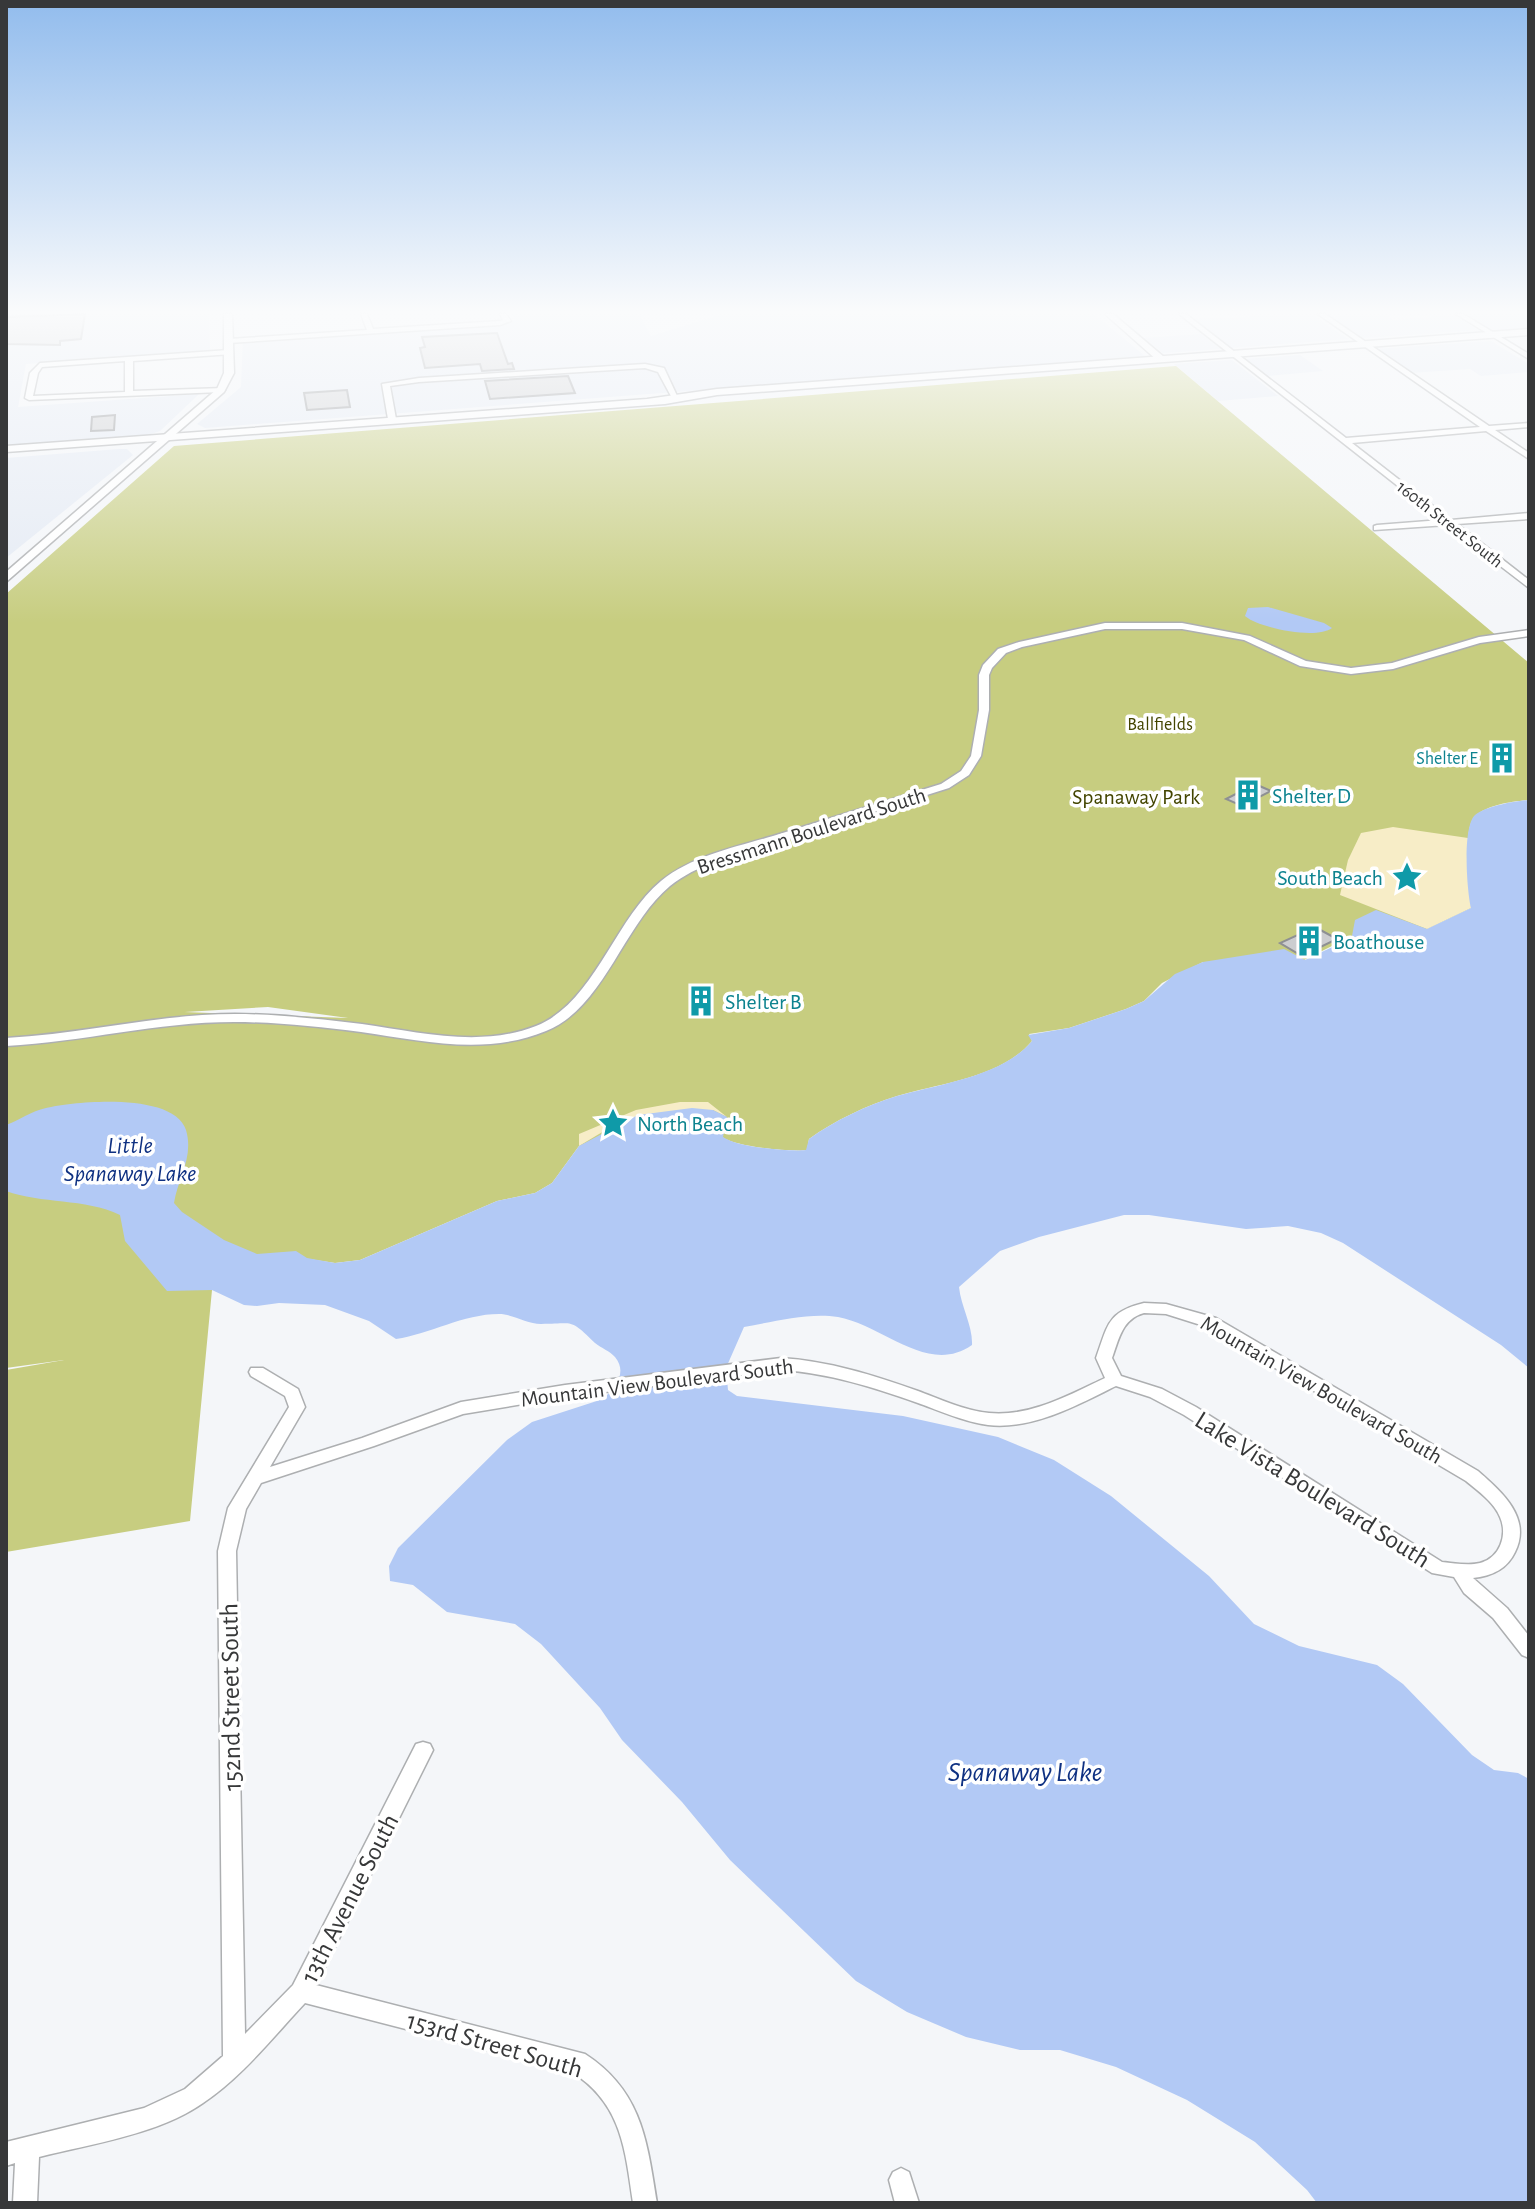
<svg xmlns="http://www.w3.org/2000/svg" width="1535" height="2209" font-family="'Alegreya Sans',sans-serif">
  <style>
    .built { fill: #e4eaf4 }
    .green { fill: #c7cd80; fill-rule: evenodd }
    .sand { fill: #f7edc7 }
    .water { fill: #b2c9f5 }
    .building { fill: #cccdd0; stroke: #8e9093; stroke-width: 2 }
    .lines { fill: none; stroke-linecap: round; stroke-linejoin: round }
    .minor-casing { stroke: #adafb1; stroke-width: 3 }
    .tertiary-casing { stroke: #adafb1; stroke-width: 3 }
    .secondary-casing { stroke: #adafb1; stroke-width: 3 }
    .primary-casing { stroke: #adafb1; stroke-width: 3 }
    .minor { fill: #fff; fill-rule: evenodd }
    .tertiary { fill: #fff; fill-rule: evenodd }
    .secondary { fill: #fff; fill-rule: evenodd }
    .primary { fill: #fff; fill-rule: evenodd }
    .labels { text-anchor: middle; stroke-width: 7; stroke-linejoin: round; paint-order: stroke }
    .far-street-label { font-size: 18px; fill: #373839; stroke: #fff }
    .far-park-label { font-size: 18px; fill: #434500; stroke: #fff }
    .far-culture-label { font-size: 18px; fill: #0d838f; stroke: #fff; text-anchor: end }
    .culture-label { font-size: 22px; fill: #0d838f; stroke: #fff; text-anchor: start }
    .park-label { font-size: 22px; fill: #434500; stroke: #fff }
    .street-label { font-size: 22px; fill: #373839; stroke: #fff }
    .water-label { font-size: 24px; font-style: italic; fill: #0f3182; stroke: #fff }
    .near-street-label { font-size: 26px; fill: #373839; stroke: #fff }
    .near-water-label { font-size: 28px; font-style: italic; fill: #0f3182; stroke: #fff }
  </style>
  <rect width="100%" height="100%" fill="#f4f6f9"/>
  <!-- built -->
  <g class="built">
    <path d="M 6,314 L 209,314 L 210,351 L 26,364 L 18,407 L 199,394 L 160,431 L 148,435 L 6,446 Z"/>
    <path d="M 512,314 L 639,314 L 651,336 L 723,314 L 1094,314 L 1145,356 L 205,428 L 197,424 L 241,387 L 243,337 L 515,321 Z"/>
    <path d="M 1311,314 L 1348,339 L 1231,348 L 1194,319 Z"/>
    <path d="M 1384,314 L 1394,320 L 1454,315 L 1478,330 L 1363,338 L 1331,317 Z"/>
    <path d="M 1463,314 L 1529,314 L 1529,329 L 1491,331 Z"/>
    <path d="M 1201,334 L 1221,349 L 1163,353 L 1143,338 Z"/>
    <path d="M 1491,341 L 1529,364 L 1529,372 L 1481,376 L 1470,369 L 1410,373 L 1375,349 Z"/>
    <path d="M 1300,355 L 1323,371 L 1266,376 L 1244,359 Z"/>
    <path d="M 1232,360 L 1278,396 L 1218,401 L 1174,364 Z"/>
    <path d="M 119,449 L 127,449 L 133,455 L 6,558 L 6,458 Z"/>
  </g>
  <!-- green -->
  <path class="green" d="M 1176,366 L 1529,663 L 1529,800 C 1513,801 1487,805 1475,816 C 1463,827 1467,891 1471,908 L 1427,929 L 1352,936 L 1304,960 L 1203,962 L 1162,983 L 1144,1001 L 1126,1009 L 1069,1028 L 1029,1034 L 1032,1041 C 1001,1078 941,1083 897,1096 C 867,1105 834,1121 809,1139 L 807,1150 C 790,1152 736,1147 722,1137 L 723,1130 L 579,1146 L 552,1183 L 535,1193 L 497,1201 L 360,1260 L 335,1263 L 276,1254 L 257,1254 L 212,1290 L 190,1521 L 6,1552 L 6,1370 L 64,1360 L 6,1368 L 6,594 L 174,446 ZM 268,1007 L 348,1018 L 184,1012 L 185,1012 Z"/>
  <!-- sand -->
  <g class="sand">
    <path d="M 1393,827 L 1468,838 L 1471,908 L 1427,929 L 1340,895 L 1348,860 L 1361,833 Z"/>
    <path d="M 680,1102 L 708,1102 L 727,1117 L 713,1110 L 609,1128 L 579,1146 L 579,1134 L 636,1110 Z"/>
  </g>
  <!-- water -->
  <g class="water">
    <path d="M 1268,607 L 1324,623 L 1332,628 C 1316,640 1259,628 1245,616 L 1248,608 Z"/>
    <path d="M 1529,800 L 1529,1368 L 1501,1345 L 1343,1243 L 1321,1233 L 1288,1226 L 1246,1229 L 1149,1215 L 1124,1215 L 1039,1237 L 1000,1251 L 959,1287 C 961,1307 973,1326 972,1345 C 928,1376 883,1325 838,1317 C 809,1312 773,1322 744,1327 L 726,1368 L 728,1390 L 737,1396 L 903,1416 L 998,1437 L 1054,1460 L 1111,1496 L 1209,1576 L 1254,1624 L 1299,1646 L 1377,1665 L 1403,1684 L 1472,1755 L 1494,1770 L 1518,1773 L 1529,1779 L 1529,2203 L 1317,2203 L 1307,2190 L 1255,2142 L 1187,2100 L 1116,2067 L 1060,2050 L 1020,2050 L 966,2037 L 907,2012 L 856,1981 L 730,1860 L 682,1802 L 622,1740 L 600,1708 L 541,1644 L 515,1624 L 447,1612 L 413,1585 L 390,1581 L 389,1566 L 398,1548 L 507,1440 L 532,1422 L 603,1399 C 615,1388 628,1373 615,1357 C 610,1351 601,1348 595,1343 C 569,1318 575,1324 541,1324 C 527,1324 513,1314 499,1314 C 463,1314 430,1334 396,1339 L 369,1321 L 325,1305 L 279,1303 L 257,1306 L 244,1305 L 212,1290 L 167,1291 L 125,1241 L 120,1215 C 85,1198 41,1204 6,1191 L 6,1125 C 20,1120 31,1111 46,1108 C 76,1101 174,1092 186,1130 C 194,1157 178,1178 174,1203 L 182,1212 L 224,1240 L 257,1254 L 296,1251 L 307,1258 L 335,1263 L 360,1260 L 497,1201 L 535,1193 L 552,1183 L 579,1146 L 638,1115 L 692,1108 L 713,1110 L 727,1117 L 723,1137 C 736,1147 789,1152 806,1150 L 809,1139 C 834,1121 867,1105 897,1096 C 939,1084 1003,1076 1032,1041 L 1028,1035 L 1069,1028 L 1126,1009 L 1144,1001 L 1175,974 L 1203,962 L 1284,949 L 1305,960 L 1347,940 L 1352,936 L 1355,920 L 1376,910 L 1427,929 L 1471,908 C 1467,891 1462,827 1475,815 C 1486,806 1515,801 1529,800 Z"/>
  </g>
  <!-- building -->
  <g class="building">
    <path d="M 85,314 L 81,339 L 60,341 L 60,345 L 6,344 L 6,317 Z"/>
    <path d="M 497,333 L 508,364 L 512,363 L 514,369 L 482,371 L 480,364 L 425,368 L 420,348 L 425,347 L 422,337 Z"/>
    <path d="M 568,376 L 575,393 L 490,399 L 485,381 Z"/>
    <path d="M 347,390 L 350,407 L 307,410 L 304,393 Z"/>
    <path d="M 115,415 L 114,430 L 91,431 L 92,417 Z"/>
    <path d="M 1255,784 L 1271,791 L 1242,806 L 1226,799 Z"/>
    <path d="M 1315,927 L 1337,939 L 1302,956 L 1280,943 Z"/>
  </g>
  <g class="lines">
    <!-- minor casing -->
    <g class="minor-casing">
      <g id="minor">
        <path d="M 361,314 L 367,314 L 373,329 L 500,321 L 503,320 L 500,314 L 506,314 L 511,321 L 500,325 L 229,343 L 225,341 L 229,339 L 367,330 Z"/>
        <path d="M 1179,314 L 1186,314 L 1346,438 L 1480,427 L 1318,314 L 1325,314 L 1489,426 L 1529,423 L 1529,427 L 1495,430 L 1529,453 L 1529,459 L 1486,431 L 1352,443 L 1451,520 L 1529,513 L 1529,519 L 1457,524 L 1529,580 L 1529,588 L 1447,525 L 1374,530 L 1374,526 L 1377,525 L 1441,520 Z"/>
        <path d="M 1456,314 L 1463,314 L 1529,354 L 1529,359 Z"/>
        <path d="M 229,350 L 233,352 L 232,354 L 133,361 L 133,391 L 224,388 L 225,390 L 221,392 L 29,400 L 25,398 L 30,373 L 40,363 ZM 125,361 L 125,392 L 33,396 L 38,373 L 42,367 Z"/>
        <path d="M 645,364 L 664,368 L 678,398 L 672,398 L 658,372 L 645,368 L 419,382 L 390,386 L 396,419 L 392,421 L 388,419 L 382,384 L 419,378 Z"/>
        <path d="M 1105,623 L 1182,623 L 1250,636 L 1306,661 L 1351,668 L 1392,663 L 1479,637 L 1529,630 L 1529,636 L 1480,643 L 1393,669 L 1351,674 L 1300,666 L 1244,640 L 1182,629 L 1105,629 L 1022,647 L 1006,653 L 992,668 L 989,675 L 989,710 L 981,756 L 969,775 L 949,788 C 893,806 837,823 782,841 C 745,852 701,861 670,886 C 623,925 604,1008 546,1031 C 486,1056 422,1041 361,1032 C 319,1027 277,1022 234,1022 C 157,1022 83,1042 6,1046 L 6,1038 C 83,1034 158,1014 235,1014 C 277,1014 320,1019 362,1024 C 419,1032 480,1048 536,1026 C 594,1003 614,920 661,881 C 692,856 736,847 773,836 C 829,819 885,801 941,784 L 961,771 L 971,756 L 979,710 L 979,675 L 983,665 L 998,649 L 1019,642 Z"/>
        <path d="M 1144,1303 L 1166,1304 L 1216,1318 L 1478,1471 C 1502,1492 1532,1518 1515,1552 C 1507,1569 1492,1576 1473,1578 L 1507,1608 L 1529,1636 L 1529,1658 L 1522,1655 L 1493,1618 L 1464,1593 L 1454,1577 L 1432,1573 L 1184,1415 L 1150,1397 L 1116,1386 C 1077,1405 1033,1430 988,1425 C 965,1422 940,1411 918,1403 C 872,1387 829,1373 781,1370 L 565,1397 L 463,1414 L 374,1446 L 261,1483 L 246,1509 L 236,1551 L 245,2034 L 293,1985 L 416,1744 L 423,1742 L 430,1744 L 433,1750 L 316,1985 L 585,2054 C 642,2091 647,2141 657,2203 L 633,2203 C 625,2149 622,2104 572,2072 L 305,2003 C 273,2037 242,2077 203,2103 C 159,2134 91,2144 39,2157 L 37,2203 L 13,2203 L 15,2163 L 6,2166 L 6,2142 L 144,2108 L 185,2089 L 223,2056 L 218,1551 L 228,1508 L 289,1407 L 285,1396 L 251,1376 L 249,1372 L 251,1368 L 263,1368 L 298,1389 L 305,1407 L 270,1467 L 362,1438 L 461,1402 L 565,1385 L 781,1358 C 829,1361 873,1375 918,1391 C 940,1399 965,1411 989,1413 C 1030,1417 1069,1395 1105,1378 L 1096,1358 C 1108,1325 1107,1312 1144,1303 ZM 1144,1313 L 1166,1314 L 1204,1326 L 1466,1481 C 1478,1491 1494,1502 1500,1517 C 1508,1535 1500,1558 1480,1563 C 1468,1566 1454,1563 1442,1562 L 1196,1407 L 1162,1389 L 1121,1376 L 1112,1358 C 1119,1339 1122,1319 1144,1313 Z"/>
        <path d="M 901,2168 L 909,2172 L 919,2203 L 895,2203 L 889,2180 L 893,2172 Z"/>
      </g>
    </g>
    <!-- tertiary casing -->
    <g class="tertiary-casing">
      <path id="tertiary" d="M 1105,314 L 1113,314 L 1164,357 L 1164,361 L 1158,361 Z"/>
    </g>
    <!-- secondary casing -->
    <g class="secondary-casing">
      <path id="secondary" d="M 224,314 L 232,314 L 234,373 L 224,392 L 6,582 L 6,572 L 217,389 L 224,373 Z"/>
    </g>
    <!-- primary casing -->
    <g class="primary-casing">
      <path id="primary" d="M 1529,329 L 1529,335 L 717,395 L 665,404 L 6,452 L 6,446 L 647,399 L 717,389 Z"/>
    </g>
    <!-- minor -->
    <use href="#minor" class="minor"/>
    <!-- tertiary -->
    <use href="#tertiary" class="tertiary"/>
    <!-- secondary -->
    <use href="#secondary" class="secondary"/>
    <!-- primary -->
    <use href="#primary" class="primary"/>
  </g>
  <!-- sky -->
  <linearGradient id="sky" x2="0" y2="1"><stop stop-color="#92bced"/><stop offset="0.5" stop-color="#fafbfc"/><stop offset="1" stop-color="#fafbfc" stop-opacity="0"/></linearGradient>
  <rect width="1535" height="623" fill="url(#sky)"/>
  <!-- icons -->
  <defs>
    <g id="building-bare" transform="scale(2.4)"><path d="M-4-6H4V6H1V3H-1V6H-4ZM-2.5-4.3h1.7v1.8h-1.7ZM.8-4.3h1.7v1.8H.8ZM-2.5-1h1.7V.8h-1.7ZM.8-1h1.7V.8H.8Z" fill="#0f9aa8" stroke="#fff" stroke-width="2.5" paint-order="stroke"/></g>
    <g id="sight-bare" transform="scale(2.4)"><path d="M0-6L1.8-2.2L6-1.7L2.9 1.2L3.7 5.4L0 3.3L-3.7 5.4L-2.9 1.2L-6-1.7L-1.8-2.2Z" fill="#0f9aa8" stroke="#fff" stroke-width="2.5" paint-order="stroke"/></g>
  </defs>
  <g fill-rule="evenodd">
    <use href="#building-bare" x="1502" y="758"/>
    <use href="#building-bare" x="1248" y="795"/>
    <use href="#sight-bare" x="1407" y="877"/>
    <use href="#building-bare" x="1309" y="941"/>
    <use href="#building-bare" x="701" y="1001"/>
    <use href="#sight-bare" x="613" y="1123"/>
  </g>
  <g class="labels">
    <!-- far-street labels -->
    <g class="far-street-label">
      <text transform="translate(1450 524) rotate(38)" y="6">160th Street South</text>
    </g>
    <!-- far-park labels -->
    <g class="far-park-label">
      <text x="1160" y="730">Ballfields</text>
    </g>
    <!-- far-culture labels -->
    <g class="far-culture-label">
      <text x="1478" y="764">Shelter E</text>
    </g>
    <!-- culture labels -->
    <g class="culture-label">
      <text x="1272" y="803">Shelter D</text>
      <text x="1383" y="885" text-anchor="end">South Beach</text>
      <text x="1333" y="949">Boathouse</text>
      <text x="725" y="1009">Shelter B</text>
      <text x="637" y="1131">North Beach</text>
    </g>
    <!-- park labels -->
    <g class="park-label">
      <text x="1136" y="804">Spanaway Park</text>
    </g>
    <!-- street labels -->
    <g class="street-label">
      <text transform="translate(811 830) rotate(-18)" y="8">Bressmann Boulevard South</text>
      <text transform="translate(657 1382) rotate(-7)" y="8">Mountain View Boulevard South</text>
      <text transform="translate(1322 1389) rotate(30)" y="8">Mountain View Boulevard South</text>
    </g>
    <!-- water labels -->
    <g class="water-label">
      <text x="130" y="1153">Little<tspan x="130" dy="28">Spanaway Lake</tspan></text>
    </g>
    <!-- near-street labels -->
    <g class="near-street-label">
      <text transform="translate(1313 1489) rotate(32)" y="9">Lake Vista Boulevard South</text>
      <text transform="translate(230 1697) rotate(-91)" y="9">152nd Street South</text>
      <text transform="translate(349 1898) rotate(-63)" y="9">13th Avenue South</text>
      <text transform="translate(495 2044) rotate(16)" y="9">153rd Street South</text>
    </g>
    <!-- near-water labels -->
    <g class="near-water-label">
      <text x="1025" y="1781">Spanaway Lake</text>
    </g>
  </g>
  <!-- border -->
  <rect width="1535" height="2209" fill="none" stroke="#373839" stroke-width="16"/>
</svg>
